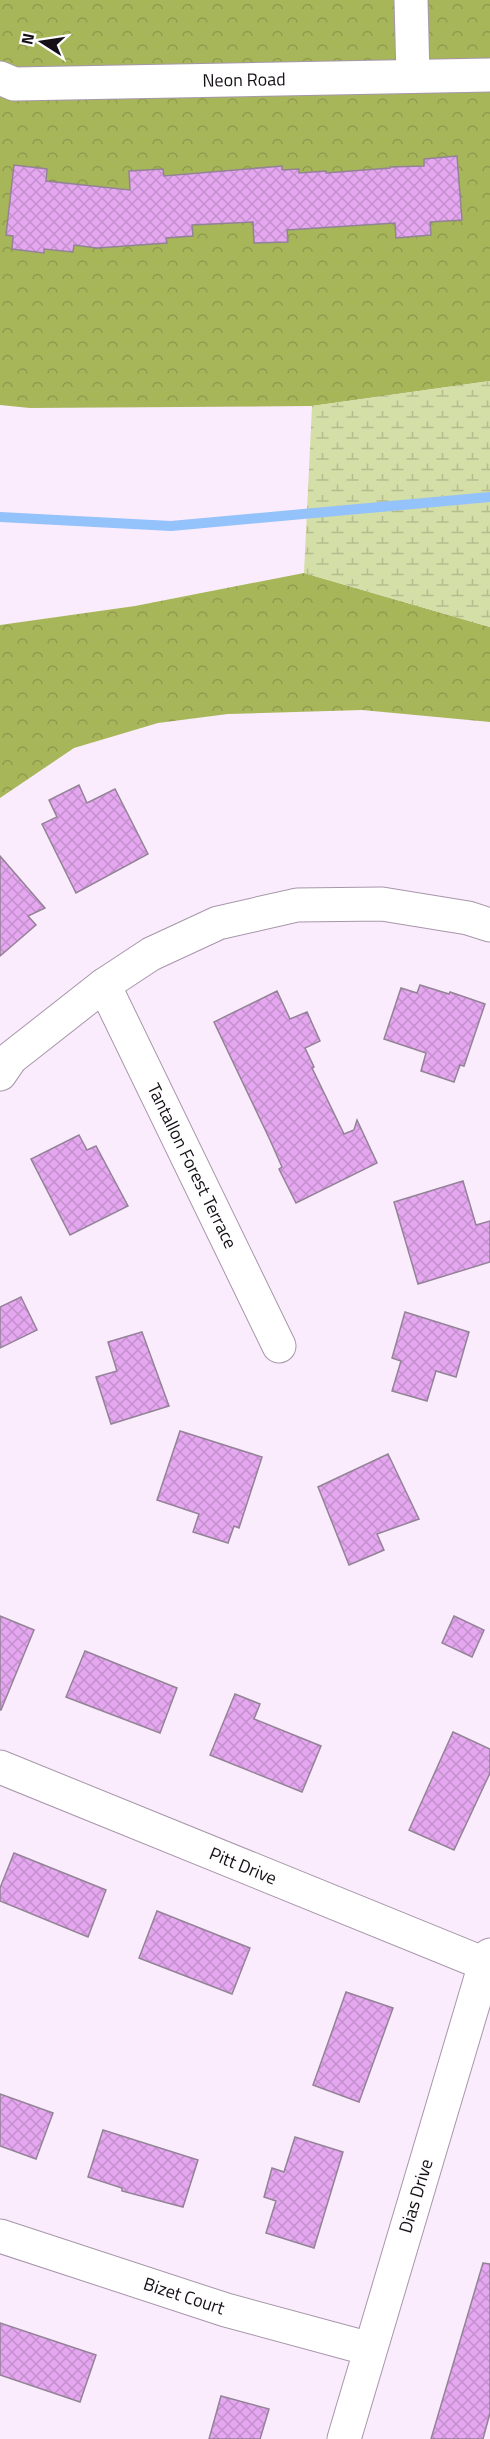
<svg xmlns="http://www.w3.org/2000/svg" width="490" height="2439" font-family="'Titillium Web',sans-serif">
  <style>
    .forest { fill: url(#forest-crowns) }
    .wetland { fill: url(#wetland-marsh) }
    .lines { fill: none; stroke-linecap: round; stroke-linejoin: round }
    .stream { stroke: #94c2fb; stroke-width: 10 }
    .building { fill: url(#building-cross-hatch); stroke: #938396; stroke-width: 1.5 }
    .minor-casing { stroke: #a796aa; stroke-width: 35 }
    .minor { stroke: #fff; stroke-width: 33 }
    .labels { text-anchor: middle; stroke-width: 6; stroke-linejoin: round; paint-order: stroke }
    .street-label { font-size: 18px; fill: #150f16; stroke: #fefefe }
  </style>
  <defs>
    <pattern id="forest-crowns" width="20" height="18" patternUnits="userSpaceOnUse" patternTransform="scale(1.5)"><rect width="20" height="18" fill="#a8b65a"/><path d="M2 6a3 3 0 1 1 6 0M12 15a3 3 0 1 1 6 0" fill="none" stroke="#909b4e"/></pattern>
    <pattern id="wetland-marsh" width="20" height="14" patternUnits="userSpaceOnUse" patternTransform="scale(1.5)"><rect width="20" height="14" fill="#d4dea7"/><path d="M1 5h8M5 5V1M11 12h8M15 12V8" fill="none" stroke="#b5bd8f"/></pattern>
    <pattern id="building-cross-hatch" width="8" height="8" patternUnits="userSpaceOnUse" patternTransform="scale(1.5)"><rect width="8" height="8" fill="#e5a8f0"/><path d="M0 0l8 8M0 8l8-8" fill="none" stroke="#c48fcd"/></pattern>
  </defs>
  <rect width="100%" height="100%" fill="#faecfc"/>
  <!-- forest -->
  <g class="forest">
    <path d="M 0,0 L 490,0 L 490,381 L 312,406 L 30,408 L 0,405 Z"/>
    <path d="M 304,573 L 490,627 L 490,722 L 362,710 L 228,714 L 158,723 L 74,748 L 0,798 L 0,625 L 135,606 Z"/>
  </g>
  <!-- wetland -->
  <path class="wetland" d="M 490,381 L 490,627 L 304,573 L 312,406 Z"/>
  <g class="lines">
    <!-- stream -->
    <path class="stream" d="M 0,517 L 171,526 L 490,497"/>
  </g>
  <!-- building -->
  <g class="building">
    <path d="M 457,156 L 462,220 L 430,222 L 431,235 L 396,238 L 395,223 L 287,230 L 288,242 L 254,243 L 253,222 L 192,225 L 193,236 L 166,238 L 167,243 L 97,248 L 74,245 L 73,252 L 44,249 L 44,253 L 12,249 L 13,236 L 6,235 L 14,165 L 47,169 L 46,181 L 130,190 L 129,171 L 163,169 L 164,176 L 282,166 L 282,170 L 299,169 L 299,173 L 326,171 L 326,173 L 390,168 L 390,167 L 424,166 L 424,159 Z"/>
    <path d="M 79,785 L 87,803 L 115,789 L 148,854 L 76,893 L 42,824 L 57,817 L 49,800 Z"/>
    <path d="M 0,856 L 45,908 L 28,916 L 36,925 L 0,956 Z"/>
    <path d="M 420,985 L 449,994 L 450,992 L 485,1004 L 464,1066 L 460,1065 L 454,1082 L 421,1071 L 426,1053 L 384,1039 L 401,988 L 417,993 Z"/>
    <path d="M 277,991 L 290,1019 L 307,1012 L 320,1041 L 305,1048 L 314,1067 L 312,1068 L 344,1134 L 354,1130 L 357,1120 L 377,1163 L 296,1203 L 279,1169 L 282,1167 L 270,1140 L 214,1022 Z"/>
    <path d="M 79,1135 L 87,1150 L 96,1146 L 128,1206 L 70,1235 L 31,1159 Z"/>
    <path d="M 463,1181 L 476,1225 L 490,1221 L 490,1262 L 418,1284 L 394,1202 Z"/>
    <path d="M 21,1297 L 37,1330 L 0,1348 L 0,1307 Z"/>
    <path d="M 405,1312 L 469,1332 L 456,1377 L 436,1371 L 427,1401 L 392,1391 L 401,1361 L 392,1358 Z"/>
    <path d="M 142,1332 L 169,1406 L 111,1424 L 96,1377 L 117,1371 L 108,1342 Z"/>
    <path d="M 180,1431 L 262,1457 L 239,1528 L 234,1526 L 228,1543 L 193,1532 L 199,1514 L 157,1500 Z"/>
    <path d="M 388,1454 L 419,1519 L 377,1534 L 384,1550 L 349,1565 L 318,1487 Z"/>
    <path d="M 0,1616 L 34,1630 L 1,1710 L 0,1710 Z"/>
    <path d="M 454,1616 L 484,1630 L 472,1657 L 442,1643 Z"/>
    <path d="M 85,1651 L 177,1688 L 160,1733 L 66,1697 Z"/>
    <path d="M 235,1694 L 260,1704 L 254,1719 L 321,1746 L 302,1792 L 210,1755 Z"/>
    <path d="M 453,1732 L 490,1749 L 490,1773 L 454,1850 L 409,1830 Z"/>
    <path d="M 14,1853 L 106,1890 L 88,1937 L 0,1901 L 0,1888 Z"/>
    <path d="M 157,1911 L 250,1948 L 232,1994 L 139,1958 Z"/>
    <path d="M 346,1992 L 393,2008 L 359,2102 L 313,2085 Z"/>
    <path d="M 0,2094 L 53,2113 L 36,2159 L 0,2146 Z"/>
    <path d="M 103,2130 L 198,2160 L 183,2207 L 122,2191 L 122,2188 L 88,2177 Z"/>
    <path d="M 295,2137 L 343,2152 L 314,2248 L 266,2233 L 276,2201 L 264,2197 L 272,2168 L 284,2172 Z"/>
    <path d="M 483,2263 L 490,2264 L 490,2413 L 483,2439 L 431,2439 Z"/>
    <path d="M 0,2323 L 96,2355 L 80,2402 L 0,2375 Z"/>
    <path d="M 221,2396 L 269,2409 L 260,2439 L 209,2439 Z"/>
  </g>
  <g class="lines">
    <!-- minor casing -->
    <g class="minor-casing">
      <g id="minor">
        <path d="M 411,0 L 413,76"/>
        <path d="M 0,78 L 14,84 L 490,75"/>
        <path d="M 104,985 L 279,1346"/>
        <path d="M 0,1074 L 11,1058 L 104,985 L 151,954 L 218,923 L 297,905 L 382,904 L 468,918 L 490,925"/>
        <path d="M 0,1767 L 485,1964"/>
        <path d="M 0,2236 L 226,2310 L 370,2349"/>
        <path d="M 344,2439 L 485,1964 L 490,1955"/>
      </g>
    </g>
    <!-- minor -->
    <use href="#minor" class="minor"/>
  </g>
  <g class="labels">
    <!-- street labels -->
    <g class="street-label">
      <text transform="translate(244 80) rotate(-1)" y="6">Neon Road</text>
      <text transform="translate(192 1166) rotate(64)" y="6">Tantallon Forest Terrace</text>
      <text transform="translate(243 1866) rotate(22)" y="6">Pitt Drive</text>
      <text transform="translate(416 2196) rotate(-73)" y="6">Dias Drive</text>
      <text transform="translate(184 2296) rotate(18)" y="6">Bizet Court</text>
    </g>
  </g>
  <!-- north arrow -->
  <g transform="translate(42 42) rotate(282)" stroke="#fefefe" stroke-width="4.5" paint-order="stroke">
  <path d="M0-4.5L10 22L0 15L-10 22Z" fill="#150f16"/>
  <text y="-9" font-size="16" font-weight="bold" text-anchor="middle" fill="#150f16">N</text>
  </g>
</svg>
